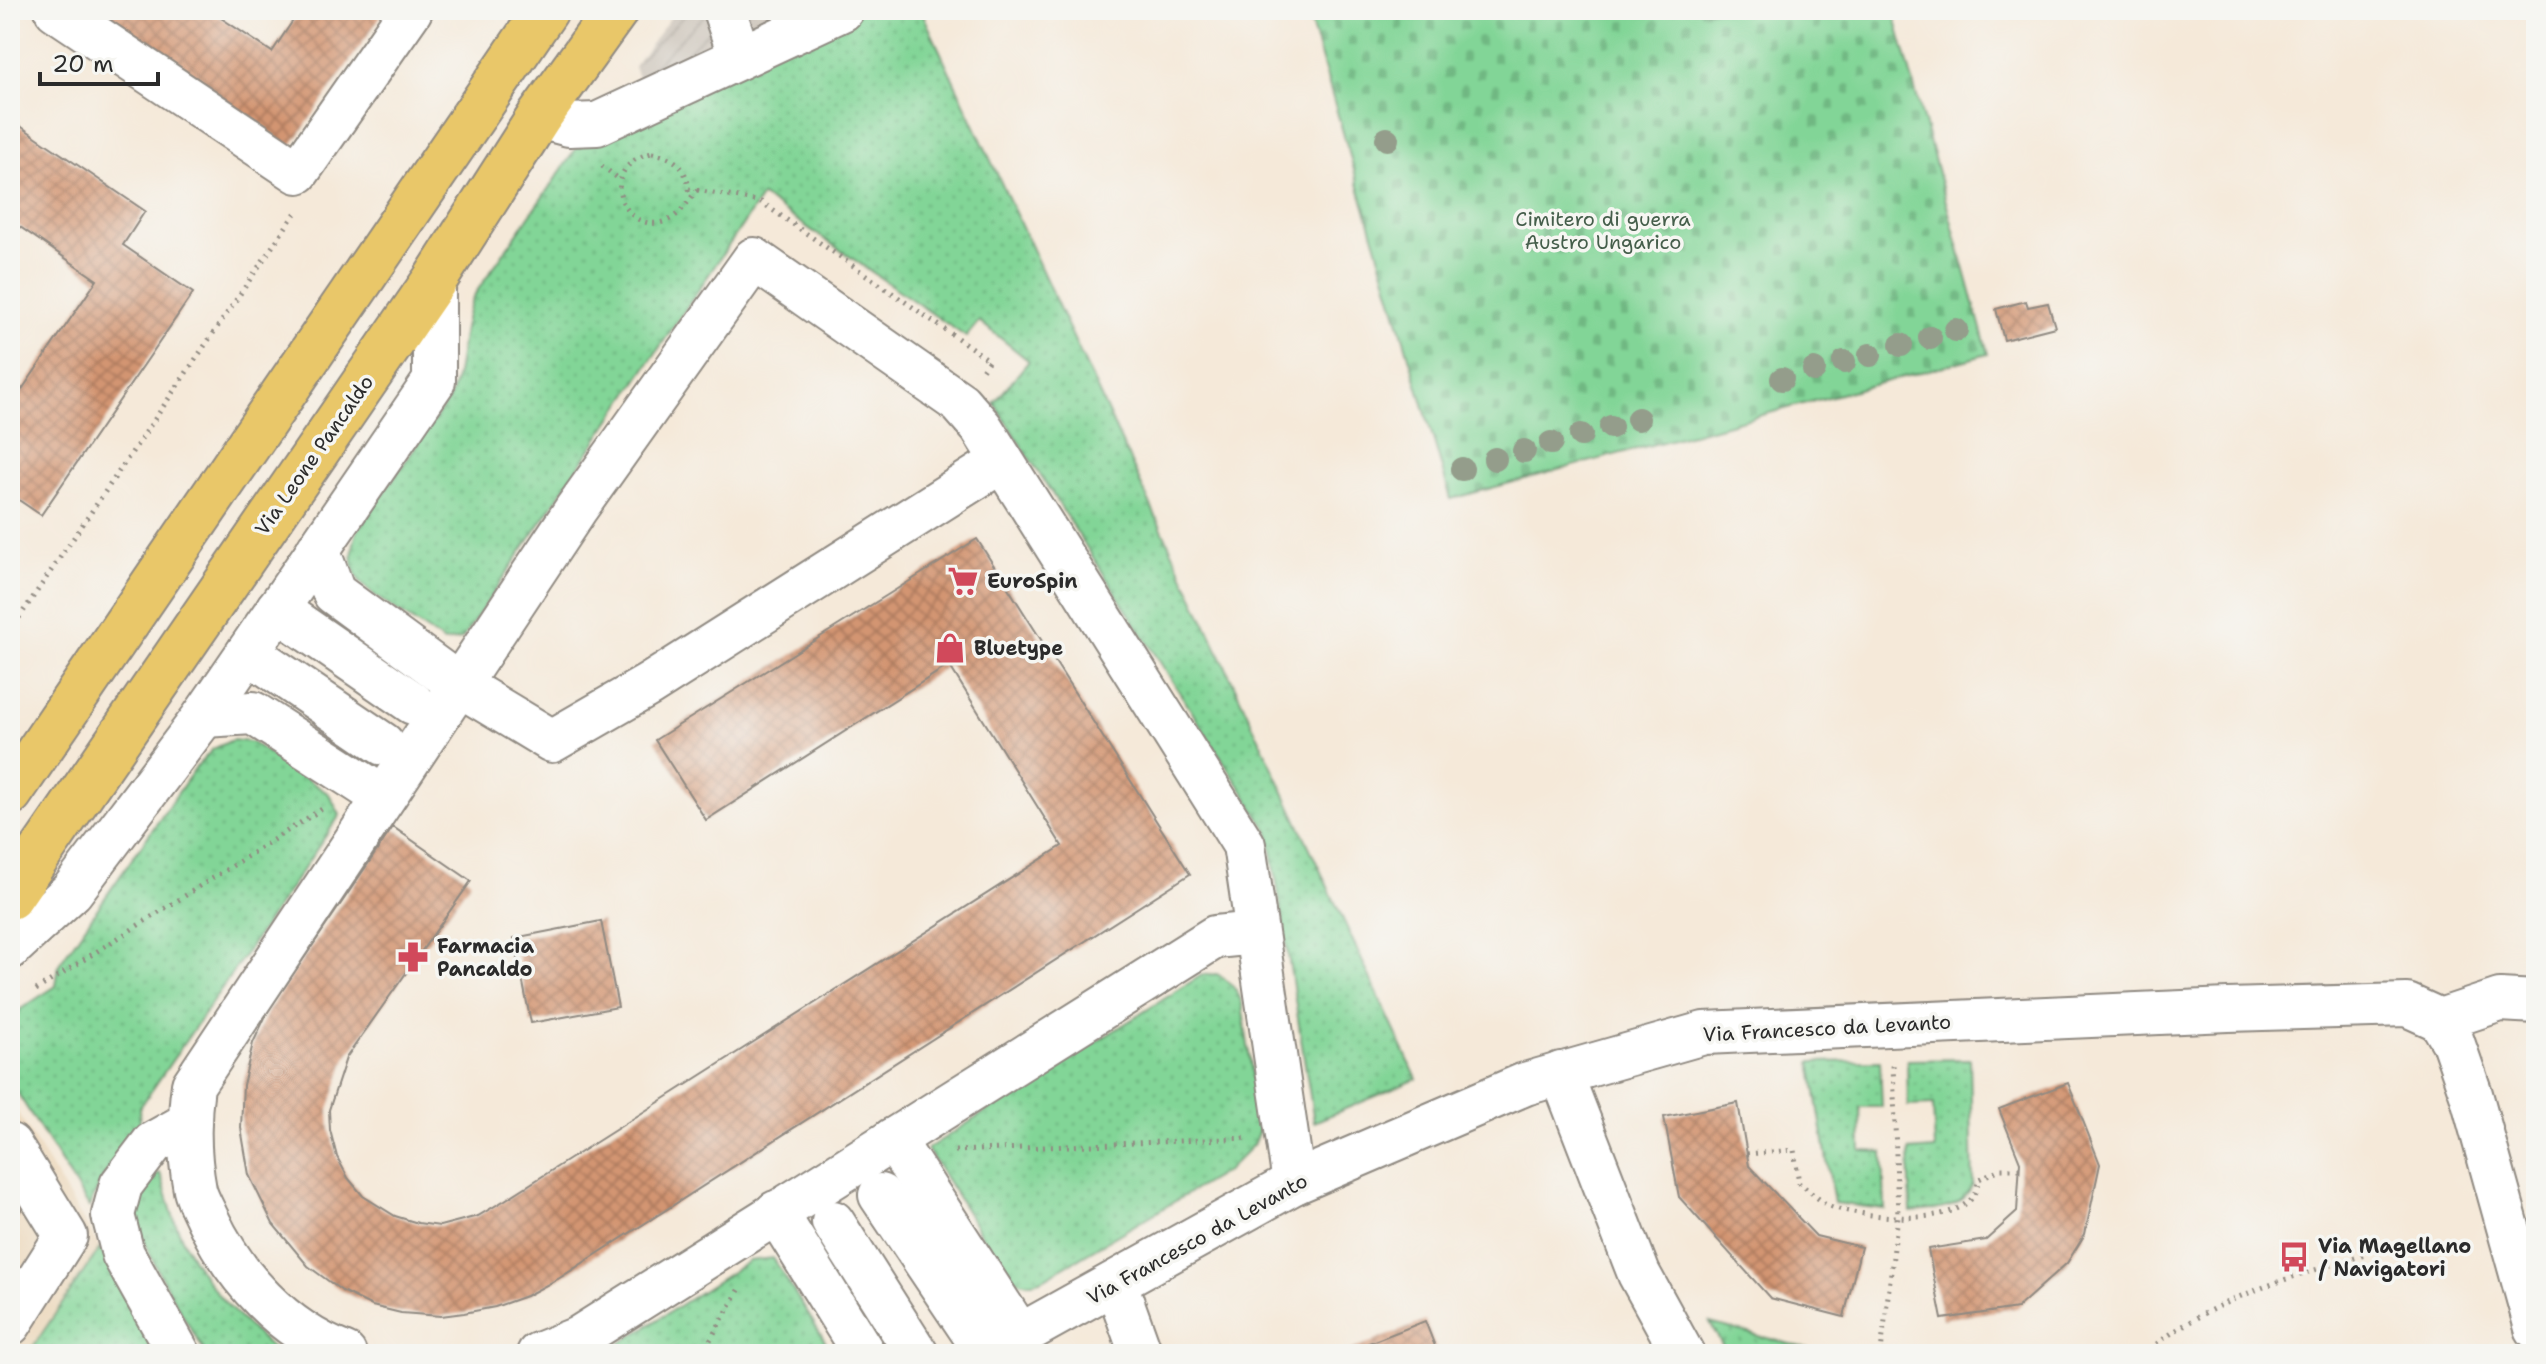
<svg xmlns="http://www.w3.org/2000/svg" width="2546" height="1364" font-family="'Shantell Sans',sans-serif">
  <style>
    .built { fill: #ecd7ba }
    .industrial { fill: url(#industrial-furrows) }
    .green { fill: url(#green-dots); stroke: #568061; stroke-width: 2 }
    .cemetery { fill: url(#cemetery-stones); stroke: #568061; stroke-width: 2 }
    .building { fill: url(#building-cross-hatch) }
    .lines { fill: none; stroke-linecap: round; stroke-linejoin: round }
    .minor-casing { stroke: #908a82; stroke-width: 46 }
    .major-casing { stroke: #908a82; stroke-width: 48 }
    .path { stroke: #908a82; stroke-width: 5; stroke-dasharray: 2 6; stroke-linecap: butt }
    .minor { stroke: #fff; stroke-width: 42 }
    .major { stroke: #e9c769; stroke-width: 44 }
    .tree { fill: #949d8b }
    .labels { text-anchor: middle; stroke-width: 7; stroke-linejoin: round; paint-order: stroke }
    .park-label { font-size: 20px; fill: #455e4b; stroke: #f6f6f2 }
    .street-label { font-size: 20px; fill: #2b2b2b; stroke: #f6f6f2 }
    .poi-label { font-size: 20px; font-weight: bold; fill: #2b2b2b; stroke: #f6f6f2; text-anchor: start }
  </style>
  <defs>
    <pattern id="industrial-furrows" width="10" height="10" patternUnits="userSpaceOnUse" patternTransform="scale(2)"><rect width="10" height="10" fill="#cbc2b8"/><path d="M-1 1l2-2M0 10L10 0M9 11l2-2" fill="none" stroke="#aea79e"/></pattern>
    <pattern id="green-dots" width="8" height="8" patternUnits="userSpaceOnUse" patternTransform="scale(2)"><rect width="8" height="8" fill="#82d597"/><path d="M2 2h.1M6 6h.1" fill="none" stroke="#70b782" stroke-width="1.8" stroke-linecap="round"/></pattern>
    <pattern id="cemetery-stones" width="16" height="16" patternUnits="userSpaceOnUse" patternTransform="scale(2)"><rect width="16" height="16" fill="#82d597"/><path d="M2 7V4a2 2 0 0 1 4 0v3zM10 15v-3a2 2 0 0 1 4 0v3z" fill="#70b782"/></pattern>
    <pattern id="building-cross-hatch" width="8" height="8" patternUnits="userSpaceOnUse" patternTransform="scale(2)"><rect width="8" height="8" fill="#d39572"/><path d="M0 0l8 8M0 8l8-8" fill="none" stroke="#ab7a5e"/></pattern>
  </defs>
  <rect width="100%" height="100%" fill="#f6f6f2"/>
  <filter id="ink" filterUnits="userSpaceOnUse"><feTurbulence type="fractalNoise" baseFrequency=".0125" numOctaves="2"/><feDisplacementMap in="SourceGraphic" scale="16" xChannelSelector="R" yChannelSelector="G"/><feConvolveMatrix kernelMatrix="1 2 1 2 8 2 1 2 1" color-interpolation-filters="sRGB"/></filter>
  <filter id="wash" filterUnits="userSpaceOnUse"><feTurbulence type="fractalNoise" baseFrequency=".006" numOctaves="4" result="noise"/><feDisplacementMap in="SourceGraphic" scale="32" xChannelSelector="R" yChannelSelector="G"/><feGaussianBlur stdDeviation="1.8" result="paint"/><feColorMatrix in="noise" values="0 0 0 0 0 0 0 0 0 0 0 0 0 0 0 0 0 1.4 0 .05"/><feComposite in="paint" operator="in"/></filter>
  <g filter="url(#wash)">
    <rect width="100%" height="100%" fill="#f5e9d9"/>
    <!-- built -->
    <path class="built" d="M 10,1100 L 100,1248 L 28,1354 L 10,1354 Z"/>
    <!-- industrial -->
    <path class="industrial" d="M 676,10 L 815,10 L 643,90 L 634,67 Z"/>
    <!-- green -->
    <g class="green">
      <path d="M 857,10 L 921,10 L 1417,1079 L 1314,1122 L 1269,832 L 994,403 L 1029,361 L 979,321 L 966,337 L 762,196 L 462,639 L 444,642 C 428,631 413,621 397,611 C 362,587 343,577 357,531 L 449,399 C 464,365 458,327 475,294 L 576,149 L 618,121 Z"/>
      <path d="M 232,740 L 251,742 L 329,794 L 340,815 L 139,1109 L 140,1122 L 103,1177 L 89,1207 L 10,1081 L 10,1016 L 56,986 L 59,964 L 196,767 L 213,749 Z"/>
      <path d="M 1217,974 C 1231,982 1237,989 1242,1004 L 1260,1128 L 1253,1145 L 1228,1170 L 1043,1279 C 1022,1287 1016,1281 1001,1266 L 927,1149 L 1202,975 Z"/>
      <path d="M 1970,1059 L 1973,1185 C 1959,1212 1938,1209 1911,1212 L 1909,1151 L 1935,1149 L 1933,1105 L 1908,1106 L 1907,1060 Z"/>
      <path d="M 1880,1061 L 1882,1107 L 1860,1107 L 1861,1151 L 1883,1152 L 1885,1209 L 1834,1203 L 1811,1062 Z"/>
      <path d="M 160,1173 C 167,1191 170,1210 177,1227 C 198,1280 237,1318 279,1354 L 206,1354 C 188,1323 137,1244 136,1210 C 136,1197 144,1186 150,1176 Z"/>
      <path d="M 100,1248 L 163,1354 L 28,1354 Z"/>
      <path d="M 773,1258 L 833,1354 L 604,1354 L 749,1261 Z"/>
      <path d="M 1710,1323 L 1828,1354 L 1727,1354 Z"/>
    </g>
    <!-- cemetery -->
    <path class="cemetery" d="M 1307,10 L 1893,10 L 1988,354 L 1451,499 Z"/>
    <g id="blocks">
      <!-- building -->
      <g class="building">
        <path d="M 84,10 L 209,10 L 272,52 L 300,10 L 385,10 L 290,148 Z"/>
        <path d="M 10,119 L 145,211 L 123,245 L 193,293 L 41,515 L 10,494 L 10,407 L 97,280 L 10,220 Z"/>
        <path d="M 2026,301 L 2028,307 L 2048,303 L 2055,327 L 2004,340 L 1996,309 Z"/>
        <path d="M 977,539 L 1190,874 L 558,1279 L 526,1296 L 495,1307 L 464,1313 L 441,1316 L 401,1313 L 372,1306 L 342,1291 L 308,1266 L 273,1224 L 249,1175 L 241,1128 L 243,1085 L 253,1043 L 268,1011 L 393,827 L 471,881 L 346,1058 L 329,1110 L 330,1130 L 337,1157 L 348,1178 L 363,1196 L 395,1216 L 418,1223 L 440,1226 L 478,1216 L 505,1200 L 1062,846 L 949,665 L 706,820 L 655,740 Z"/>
        <path d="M 601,921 L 618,1007 L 531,1023 L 514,938 Z"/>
        <path d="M 2068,1083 L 2100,1164 L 2085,1234 L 2067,1263 L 2017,1308 L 1942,1319 L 1928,1249 L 1986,1240 L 2017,1212 L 2020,1162 L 1999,1109 Z"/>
        <path d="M 1738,1103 L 1749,1166 L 1816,1236 L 1861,1247 L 1844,1317 L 1770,1298 L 1679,1197 L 1664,1117 Z"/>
        <path d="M 10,1174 L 33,1190 L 14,1221 L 10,1219 Z"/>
        <path d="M 1425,1321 L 1438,1354 L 1341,1354 Z"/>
      </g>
    </g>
  </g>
  <g filter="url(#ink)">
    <use href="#blocks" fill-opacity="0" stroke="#908a82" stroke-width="2"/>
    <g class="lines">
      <!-- minor casing -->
      <g class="minor-casing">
        <g id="minor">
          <path d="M 56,10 L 298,172 L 411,10"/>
          <path d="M 724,10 L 740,57"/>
          <path d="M 539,117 L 569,125 L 597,124 L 842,10"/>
          <path d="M 318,549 L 334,593 L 459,685 L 552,741 L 649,685 L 1002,461"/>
          <path d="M 277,609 L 413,703"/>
          <path d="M 248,652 L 383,744"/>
          <path d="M 204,716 L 253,713 L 383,797"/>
          <path d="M 10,948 L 72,891 L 204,716 L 434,381 L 434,281"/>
          <path d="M 2440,1020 L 2453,1042 L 2471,1094 L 2536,1328"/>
          <path d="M 1561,1073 L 1639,1274 L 1683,1354"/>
          <path d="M 893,1139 L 1020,1335"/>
          <path d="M 10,1145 L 66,1236 L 10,1324"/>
          <path d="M 880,1195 L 987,1354"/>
          <path d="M 776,1212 L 864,1354"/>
          <path d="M 833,1222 L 917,1354"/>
          <path d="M 1116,1284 L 1141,1354"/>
          <path d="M 179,1354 L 123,1254 L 113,1215 L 121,1185 L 153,1143 L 187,1124"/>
          <path d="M 345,1354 C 283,1330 235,1278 207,1218 C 203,1209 197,1199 195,1190 C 188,1153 188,1121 193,1085 L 576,509 L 754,259 L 960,403 L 981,427 L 1244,845 L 1294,1183"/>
          <path d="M 538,1354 L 578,1338 L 1215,937 L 1256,933"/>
          <path d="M 992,1354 L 1020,1335 L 1294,1183 L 1525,1084 L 1704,1033 L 2228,1010 L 2407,1005 L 2440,1020 L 2500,1000 L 2536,1002"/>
        </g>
      </g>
      <!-- major casing -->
      <g class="major-casing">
        <g id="major">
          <path d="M 10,793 L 546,10"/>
          <path d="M 10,897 L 434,281 L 539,117 L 616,10"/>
        </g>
      </g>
      <!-- path -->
      <g class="path">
        <path d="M 652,153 C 674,156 686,167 689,189 L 697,190 C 689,200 682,212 672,218 C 628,244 590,168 652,153 Z"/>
        <path d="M 602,166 L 620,180"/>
        <path d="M 697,190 L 761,202 L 989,360 L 982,370"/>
        <path d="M 10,631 L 296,212"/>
        <path d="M 36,990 L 325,807"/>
        <path d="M 955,1151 L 1248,1138"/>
        <path d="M 1747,1154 L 1794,1150 L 1799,1183 C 1809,1190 1822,1204 1835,1208 C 1869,1217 1942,1226 1969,1201 C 1975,1196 1977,1186 1979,1179 L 2000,1169 L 2020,1169"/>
        <path d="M 702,1354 L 742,1285"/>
        <path d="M 1891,1354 L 1881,1352 L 1898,1216 L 1893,1063"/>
        <path d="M 2144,1354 C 2210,1299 2284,1279 2365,1255"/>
      </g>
      <!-- minor -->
      <use href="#minor" class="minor"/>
      <!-- major -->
      <use href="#major" class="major"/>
    </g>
    <!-- trees -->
    <g class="tree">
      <circle cx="1387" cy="139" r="12"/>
      <circle cx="1956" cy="330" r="12"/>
      <circle cx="1930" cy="338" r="12"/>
      <circle cx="1901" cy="345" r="12"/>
      <circle cx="1870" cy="355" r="12"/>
      <circle cx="1844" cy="362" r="12"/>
      <circle cx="1814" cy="370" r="12"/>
      <circle cx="1782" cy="379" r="12"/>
      <circle cx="1638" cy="419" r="12"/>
      <circle cx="1611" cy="427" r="12"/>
      <circle cx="1581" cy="435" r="12"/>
      <circle cx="1551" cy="443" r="12"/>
      <circle cx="1524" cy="451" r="12"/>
      <circle cx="1495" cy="459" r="12"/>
      <circle cx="1462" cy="469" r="12"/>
    </g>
  </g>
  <!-- icons -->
  <defs>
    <g id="supermarket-bare" transform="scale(2.4)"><path d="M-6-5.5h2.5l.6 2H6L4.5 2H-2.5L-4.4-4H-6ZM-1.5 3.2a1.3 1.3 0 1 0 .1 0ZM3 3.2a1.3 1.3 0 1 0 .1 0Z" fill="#d1495b" stroke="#f6f6f2" stroke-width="2.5" paint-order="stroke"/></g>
    <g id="shop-bare" transform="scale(2.4)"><path d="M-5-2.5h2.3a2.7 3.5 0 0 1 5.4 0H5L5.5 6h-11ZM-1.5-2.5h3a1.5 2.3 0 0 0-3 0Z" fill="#d1495b" stroke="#f6f6f2" stroke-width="2.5" paint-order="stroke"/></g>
    <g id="pharmacy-bare" transform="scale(2.4)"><path d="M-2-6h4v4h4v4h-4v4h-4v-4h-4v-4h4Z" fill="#d1495b" stroke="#f6f6f2" stroke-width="2.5" paint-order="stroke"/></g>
    <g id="bus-bare" transform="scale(2.4)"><path d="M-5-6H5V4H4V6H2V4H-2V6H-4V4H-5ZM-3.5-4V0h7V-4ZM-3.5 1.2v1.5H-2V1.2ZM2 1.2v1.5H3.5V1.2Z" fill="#d1495b" stroke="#f6f6f2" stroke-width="2.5" paint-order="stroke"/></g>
  </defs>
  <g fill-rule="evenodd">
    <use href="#supermarket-bare" x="963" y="581"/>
    <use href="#shop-bare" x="950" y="648"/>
    <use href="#pharmacy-bare" x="413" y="957"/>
    <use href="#bus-bare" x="2294" y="1257"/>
  </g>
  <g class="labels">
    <!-- park labels -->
    <g class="park-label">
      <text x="1603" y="226">Cimitero di guerra<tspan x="1603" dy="23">Austro Ungarico</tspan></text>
    </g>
    <!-- street labels -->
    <g class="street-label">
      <text transform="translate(314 455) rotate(-55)" y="7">Via Leone Pancaldo</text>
      <text transform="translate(1827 1028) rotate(-3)" y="7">Via Francesco da Levanto</text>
      <text transform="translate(1197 1239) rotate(-29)" y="7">Via Francesco da Levanto</text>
    </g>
    <!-- poi labels -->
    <g class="poi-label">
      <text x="987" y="588">EuroSpin</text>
      <text x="974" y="655">Bluetype</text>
      <text x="437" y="953">Farmacia<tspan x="437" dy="23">Pancaldo</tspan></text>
      <text x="2318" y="1253">Via Magellano<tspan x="2318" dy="23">/ Navigatori</tspan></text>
    </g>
  </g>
  <!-- margin -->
  <rect width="2546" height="1364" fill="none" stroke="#f6f6f2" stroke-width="40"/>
  <!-- scale -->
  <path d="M40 72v12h118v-12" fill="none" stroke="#2b2b2b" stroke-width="4"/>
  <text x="52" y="72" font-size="24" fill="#2b2b2b" stroke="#f6f6f2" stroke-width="6" paint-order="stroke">20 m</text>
</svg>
